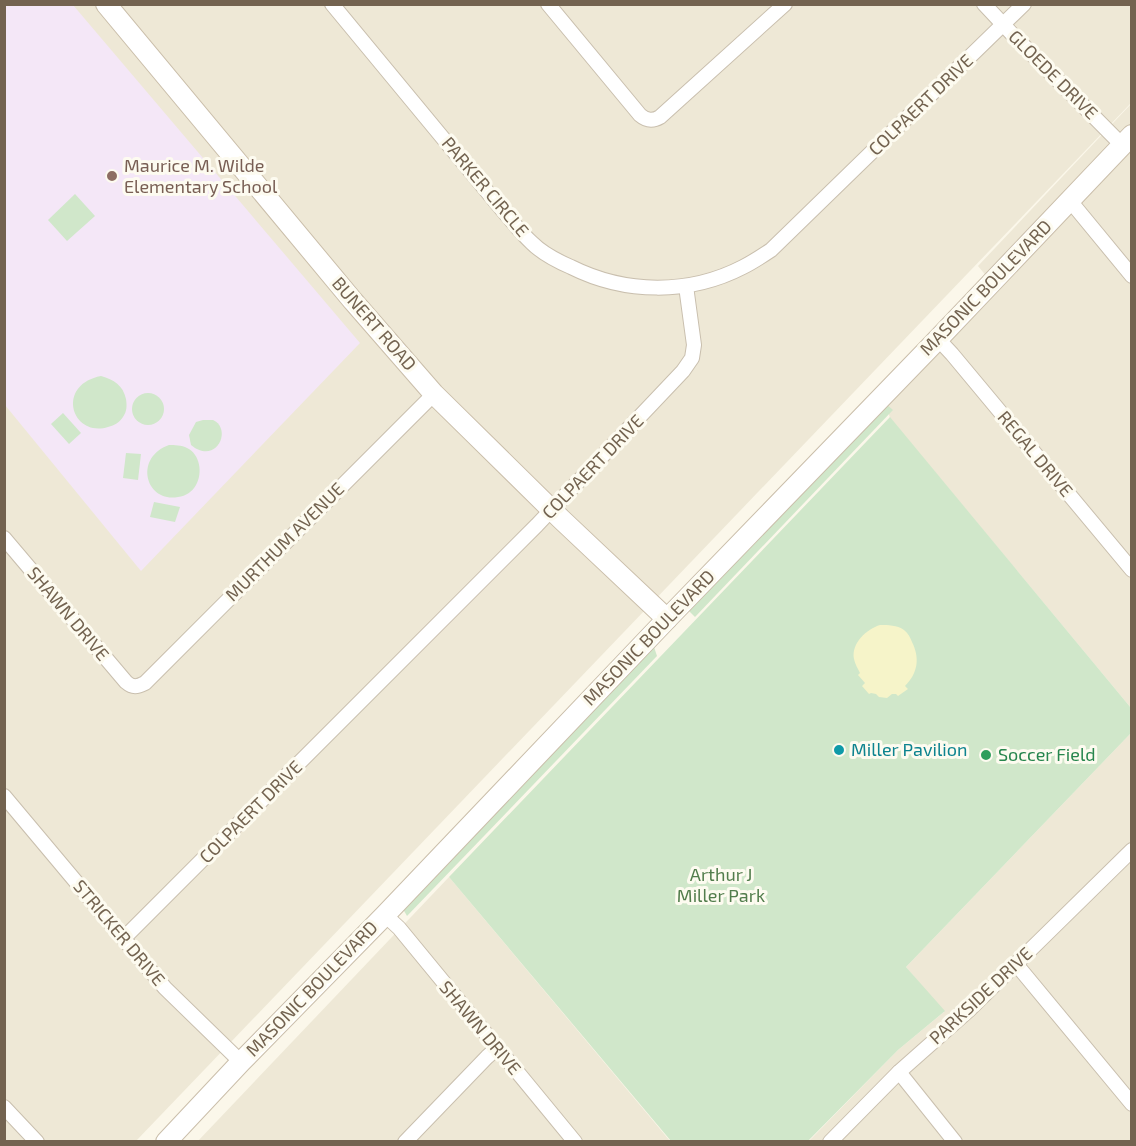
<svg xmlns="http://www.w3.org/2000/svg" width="1136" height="1146" font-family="'Exo 2',sans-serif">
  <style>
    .residential { fill: #eee8d6 }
    .education { fill: #f4e7f7 }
    .green { fill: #d0e7ca }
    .sand { fill: #f6f4c9 }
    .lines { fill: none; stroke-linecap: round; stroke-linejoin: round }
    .street-casing { stroke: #c9bfae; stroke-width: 16 }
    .secondary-casing { stroke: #cabeaa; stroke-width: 22 }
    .street { stroke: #fff; stroke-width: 14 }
    .secondary { stroke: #fff; stroke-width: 20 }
    .education-dot { fill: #8d6e63; stroke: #fdfbf0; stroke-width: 2 }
    .culture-dot { fill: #0f9aa8; stroke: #fdfbf0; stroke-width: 2 }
    .leisure-dot { fill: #2e9e5b; stroke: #fdfbf0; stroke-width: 2 }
    .labels { text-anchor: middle; stroke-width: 6; stroke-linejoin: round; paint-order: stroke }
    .street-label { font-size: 18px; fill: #736350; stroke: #fdfbf0 }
    .education-label { font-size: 18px; fill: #785e54; stroke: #fdfbf0; text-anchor: start }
    .culture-label { font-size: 18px; fill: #0d838f; stroke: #fdfbf0; text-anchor: start }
    .leisure-label { font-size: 18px; fill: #27864d; stroke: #fdfbf0; text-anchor: start }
    .park-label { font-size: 18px; fill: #527d4c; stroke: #fdfbf0 }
  </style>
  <rect width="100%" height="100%" fill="#fbf7ea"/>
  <!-- residential -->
  <g class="residential">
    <path d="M 5,5 L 1131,5 L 1131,103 L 136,1141 L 5,1142 Z"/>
    <path d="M 1131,104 L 1131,708 L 890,418 L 886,404 L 997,289 L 978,266 Z"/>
    <path d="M 1131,733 L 1131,1141 L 808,1142 L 898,1050 L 944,1012 L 906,967 Z"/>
    <path d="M 449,877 L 670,1141 L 197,1142 Z"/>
  </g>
  <!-- education -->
  <path class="education" d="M 4,5 L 73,5 L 360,343 L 141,571 L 5,405 Z"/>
  <!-- green -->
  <g class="green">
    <path d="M 75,194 L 95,216 L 67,241 L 48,220 Z"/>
    <path d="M 101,376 C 114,380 123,385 126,399 C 127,406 127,411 123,417 C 119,423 115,425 108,427 C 72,438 55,385 101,376 Z"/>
    <circle cx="148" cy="409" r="16"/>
    <path d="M 886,404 L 893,410 L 695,617 L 689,611 Z"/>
    <path d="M 63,413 L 81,433 L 69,444 L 51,424 Z"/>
    <path d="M 890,417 L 1131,708 L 1131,733 L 906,967 L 945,1011 L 898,1050 L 808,1141 L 671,1141 L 449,877 Z"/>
    <path d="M 203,420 C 205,420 211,420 213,420 C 233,429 216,466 191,445 L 189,435 L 196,422 Z"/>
    <path d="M 169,445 C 174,445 182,445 187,448 C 200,454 203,473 196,485 C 192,492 186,496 178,497 C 146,503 133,458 169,445 Z"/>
    <path d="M 126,453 L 141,454 L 138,480 L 123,478 Z"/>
    <path d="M 154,502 L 180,507 L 175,522 L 150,517 Z"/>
    <path d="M 654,647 L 657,656 L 407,916 L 403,909 L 405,906 Z"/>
  </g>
  <!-- sand -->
  <path class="sand" d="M 880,625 C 888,625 897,625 904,630 C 908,633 910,637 912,642 C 920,658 918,673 905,686 L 908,689 L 898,696 L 896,694 L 892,694 L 887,698 L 879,697 L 876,694 L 871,693 L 869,694 L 862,686 L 865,683 L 858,675 L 860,673 C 858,669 855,664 854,659 C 851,643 867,629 880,625 Z"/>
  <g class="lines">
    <!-- street casing -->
    <g class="street-casing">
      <g id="street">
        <path d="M 332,4 L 504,212 C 513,222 522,234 532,243 C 542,253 557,261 571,267 C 625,294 689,295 743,267 C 753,262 762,256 771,250 L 1024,4"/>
        <path d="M 548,4 L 640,115 C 647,121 653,121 660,117 L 785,4"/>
        <path d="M 984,4 L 1013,35 L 1122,145"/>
        <path d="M 1069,201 L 1076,208 L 1132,276"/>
        <path d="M 938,339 L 952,354 L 1132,570"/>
        <path d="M 4,538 L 126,682 C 133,688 137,687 145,683 L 434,394"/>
        <path d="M 4,796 L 165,988 L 241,1062"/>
        <path d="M 385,915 L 399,928 L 575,1142"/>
        <path d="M 124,938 L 537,525 L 683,371 L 692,358 L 694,345 L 686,286"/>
        <path d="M 1016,964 L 1132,1104"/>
        <path d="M 899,1072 L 955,1142"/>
        <path d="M 4,1107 L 37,1142"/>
        <path d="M 405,1142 L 487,1057 L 497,1048"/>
        <path d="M 830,1142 L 899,1072 L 969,1010 L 1132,850"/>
      </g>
    </g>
    <!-- secondary casing -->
    <g class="secondary-casing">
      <g id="secondary">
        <path d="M 106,4 L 353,301 L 434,394 L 561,519 L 667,619"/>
        <path d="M 166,1142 L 241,1062 L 385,915 L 667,619 L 938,339 L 1132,135"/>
      </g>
    </g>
    <!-- street -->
    <use href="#street" class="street"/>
    <!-- secondary -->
    <use href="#secondary" class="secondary"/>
  </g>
  <!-- markers -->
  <circle class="education-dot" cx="112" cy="176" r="6"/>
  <circle class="culture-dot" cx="839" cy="750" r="6"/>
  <circle class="leisure-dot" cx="986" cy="755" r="6"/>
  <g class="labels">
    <!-- street labels -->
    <g class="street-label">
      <text transform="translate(1053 75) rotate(45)" y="6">GLOEDE DRIVE</text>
      <text transform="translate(921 105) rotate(-44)" y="6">COLPAERT DRIVE</text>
      <text transform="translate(485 187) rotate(50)" y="6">PARKER CIRCLE</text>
      <text transform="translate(986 288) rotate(-46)" y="6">MASONIC BOULEVARD</text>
      <text transform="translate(374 324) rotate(49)" y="6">BUNERT ROAD</text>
      <text transform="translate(1035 454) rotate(50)" y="6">REGAL DRIVE</text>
      <text transform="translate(593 467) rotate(-46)" y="6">COLPAERT DRIVE</text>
      <text transform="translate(285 542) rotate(-45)" y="6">MURTHUM AVENUE</text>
      <text transform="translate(68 614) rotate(50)" y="6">SHAWN DRIVE</text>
      <text transform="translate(649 638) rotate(-46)" y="6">MASONIC BOULEVARD</text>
      <text transform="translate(251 812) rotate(-45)" y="6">COLPAERT DRIVE</text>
      <text transform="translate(119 933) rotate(50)" y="6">STRICKER DRIVE</text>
      <text transform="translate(312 989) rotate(-46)" y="6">MASONIC BOULEVARD</text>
      <text transform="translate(981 996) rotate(-43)" y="6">PARKSIDE DRIVE</text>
      <text transform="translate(480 1028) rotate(50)" y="6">SHAWN DRIVE</text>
    </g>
    <!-- education labels -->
    <g class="education-label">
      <text x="124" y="172">Maurice M. Wilde<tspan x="124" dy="21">Elementary School</tspan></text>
    </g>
    <!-- culture labels -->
    <g class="culture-label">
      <text x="851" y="756">Miller Pavilion</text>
    </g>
    <!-- leisure labels -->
    <g class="leisure-label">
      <text x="998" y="761">Soccer Field</text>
    </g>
    <!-- park labels -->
    <g class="park-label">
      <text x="721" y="881">Arthur J<tspan x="721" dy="21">Miller Park</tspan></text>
    </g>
  </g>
  <!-- border -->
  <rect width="1136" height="1146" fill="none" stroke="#736350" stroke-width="12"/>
</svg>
